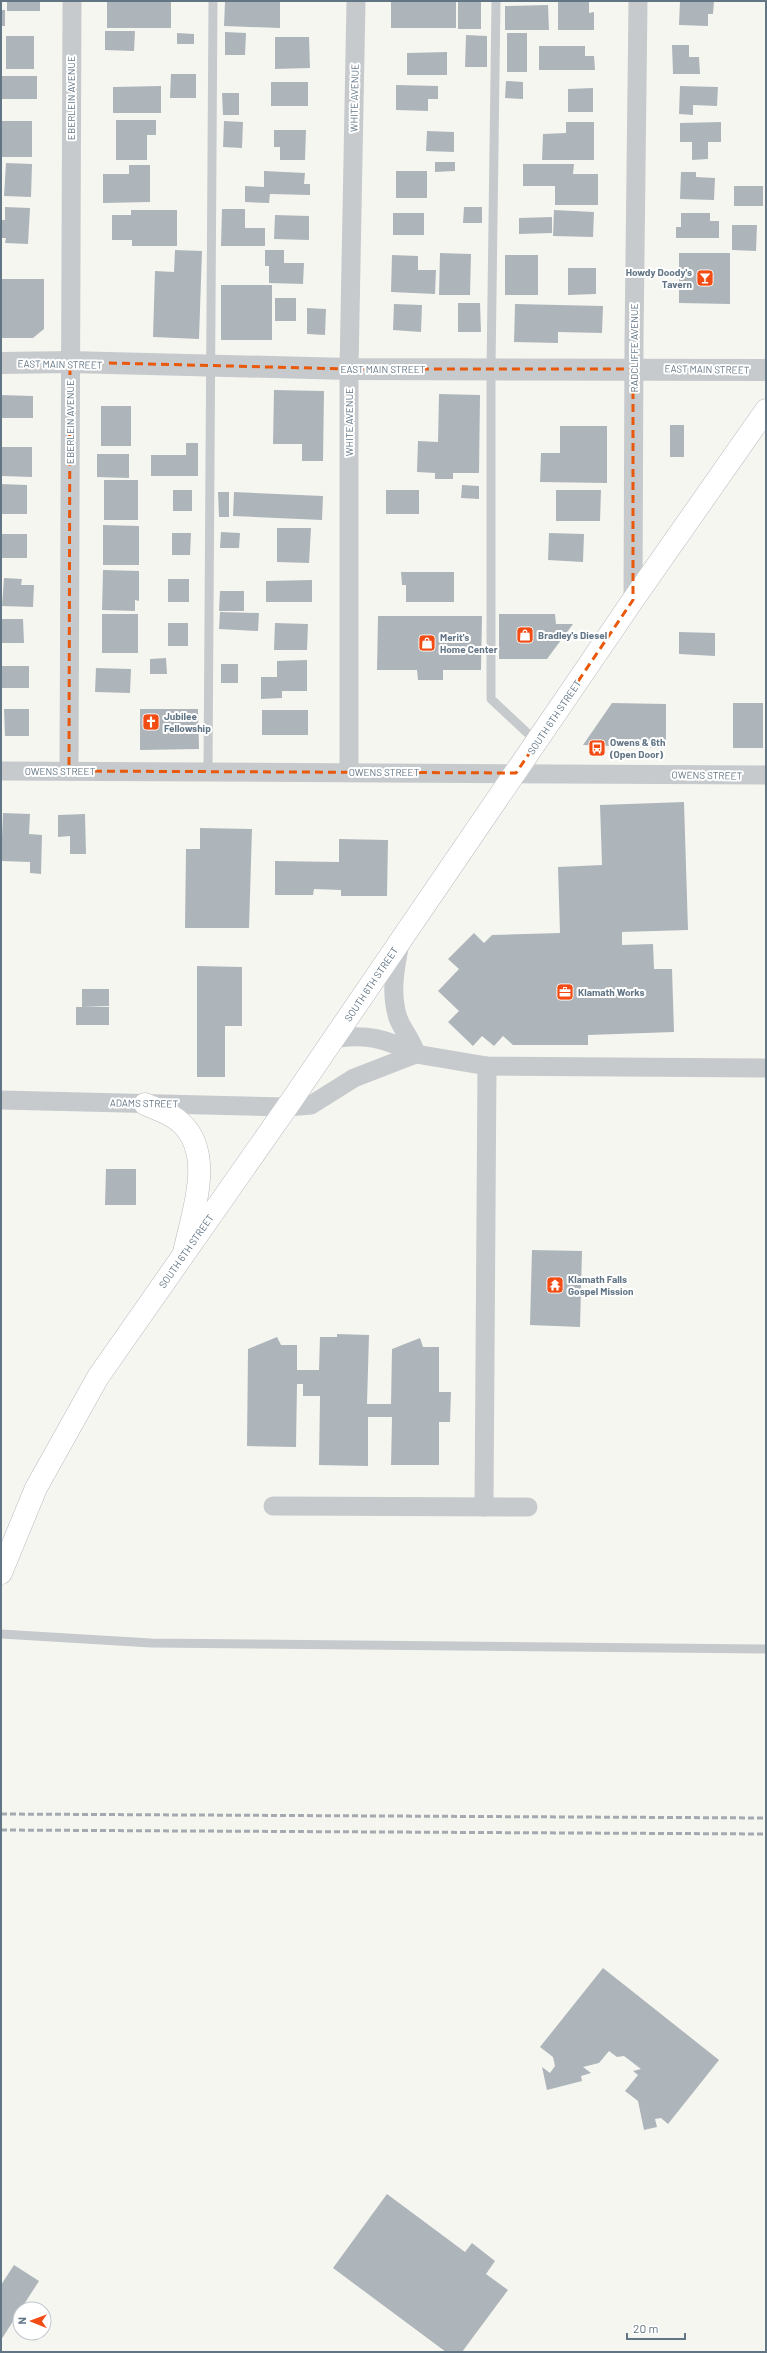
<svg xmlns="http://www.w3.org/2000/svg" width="767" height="2353" font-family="Barlow,sans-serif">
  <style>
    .building { fill: #adb5ba }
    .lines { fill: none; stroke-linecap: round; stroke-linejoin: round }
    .secondary-casing { stroke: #b6bcc0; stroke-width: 23 }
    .primary-casing { stroke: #b7bbbf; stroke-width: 23 }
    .service { stroke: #c7cacd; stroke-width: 9 }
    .minor { stroke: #c7cacd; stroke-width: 19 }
    .tertiary { stroke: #c7cacd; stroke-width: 22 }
    .secondary { stroke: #fff; stroke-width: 22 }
    .primary { stroke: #fff; stroke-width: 22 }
    .rail { stroke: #a4aab0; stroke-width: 3; stroke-dasharray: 6 3; stroke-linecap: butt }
    .marked { fill: none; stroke: #e8590c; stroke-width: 3; stroke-dasharray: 8 5; stroke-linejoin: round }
    .labels { text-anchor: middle; stroke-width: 4; stroke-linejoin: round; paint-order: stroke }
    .street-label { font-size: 10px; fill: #627585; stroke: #fff }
    .poi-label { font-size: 10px; font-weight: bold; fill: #627585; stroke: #fff; text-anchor: start }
  </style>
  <rect width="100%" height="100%" fill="#f6f6f1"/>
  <!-- building -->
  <g class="building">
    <rect x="7" y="1" width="33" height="10"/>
    <rect x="107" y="1" width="64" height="27"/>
    <path d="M 280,1 L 280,28 L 224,26 L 225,2 Z"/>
    <rect x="391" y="1" width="65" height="27"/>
    <rect x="458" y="1" width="23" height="28"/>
    <path d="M 558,1 L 589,1 L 589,13 L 594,12 L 594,30 L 558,30 Z"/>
    <path d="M 680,1 L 714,1 L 713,14 L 708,14 L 708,26 L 679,25 Z"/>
    <path d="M 548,5 L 549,30 L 505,30 L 505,6 Z"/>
    <rect x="1" y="10" width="4" height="16"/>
    <path d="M 105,31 L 135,31 L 134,51 L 105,50 Z"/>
    <path d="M 225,32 L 246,33 L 245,55 L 225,55 Z"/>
    <path d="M 177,33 L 194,34 L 194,44 L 177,44 Z"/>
    <rect x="507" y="33" width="20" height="39"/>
    <path d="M 466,35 L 487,36 L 487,67 L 465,67 Z"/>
    <rect x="6" y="36" width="28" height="33"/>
    <path d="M 275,37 L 309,37 L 310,68 L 275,69 Z"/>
    <path d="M 672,45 L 689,45 L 689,57 L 699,57 L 700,74 L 673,74 Z"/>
    <path d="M 539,46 L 585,46 L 585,56 L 594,56 L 595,70 L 539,70 Z"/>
    <path d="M 447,52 L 447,75 L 407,75 L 407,53 Z"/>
    <path d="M 171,74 L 196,74 L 196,98 L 170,98 Z"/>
    <rect x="1" y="76" width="36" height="23"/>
    <path d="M 506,81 L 523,82 L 523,99 L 505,98 Z"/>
    <rect x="271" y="82" width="37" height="24"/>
    <path d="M 396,85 L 438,86 L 438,99 L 428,99 L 428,111 L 396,110 Z"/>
    <path d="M 161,86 L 161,113 L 113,113 L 113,87 Z"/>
    <path d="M 680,86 L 718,87 L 717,106 L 693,105 L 693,115 L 679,114 Z"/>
    <path d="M 593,88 L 593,112 L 568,112 L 568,89 Z"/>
    <path d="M 222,93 L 239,93 L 239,115 L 223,115 Z"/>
    <path d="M 116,120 L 156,120 L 156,135 L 147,135 L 147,160 L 116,160 Z"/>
    <rect x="1" y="121" width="31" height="36"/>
    <path d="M 224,121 L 243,122 L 242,148 L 223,147 Z"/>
    <path d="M 566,122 L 594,122 L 594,160 L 542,160 L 543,134 L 566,133 Z"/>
    <path d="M 721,122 L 721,142 L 708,142 L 708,159 L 692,160 L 692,142 L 680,142 L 680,123 Z"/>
    <path d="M 274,130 L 306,130 L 305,160 L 280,160 L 280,147 L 274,147 Z"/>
    <path d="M 427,131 L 454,132 L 454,152 L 426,151 Z"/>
    <path d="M 435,162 L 455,162 L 455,171 L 435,172 Z"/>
    <path d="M 6,163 L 32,164 L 31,197 L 4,196 Z"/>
    <path d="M 523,164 L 574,164 L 573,174 L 598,174 L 598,205 L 555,205 L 555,186 L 523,186 Z"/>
    <path d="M 129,165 L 150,165 L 150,202 L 103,203 L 103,174 L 129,174 Z"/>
    <path d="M 264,171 L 305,173 L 304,184 L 310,184 L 310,195 L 270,194 L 269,203 L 245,202 L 245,186 L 264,187 Z"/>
    <rect x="396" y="171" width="31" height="27"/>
    <path d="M 681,172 L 696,172 L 696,177 L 715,178 L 714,200 L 680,199 Z"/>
    <rect x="734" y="186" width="29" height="20"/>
    <path d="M 5,207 L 30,208 L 28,244 L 5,243 L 6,238 L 1,238 L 1,220 L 5,220 Z"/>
    <path d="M 464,207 L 482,207 L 482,223 L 463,223 Z"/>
    <path d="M 222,209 L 245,209 L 245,228 L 265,228 L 265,246 L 221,246 Z"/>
    <path d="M 131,210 L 177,210 L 177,246 L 132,246 L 132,240 L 112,240 L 112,215 L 131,215 Z"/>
    <path d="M 554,210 L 594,212 L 593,237 L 553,236 Z"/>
    <rect x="393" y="213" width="31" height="22"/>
    <path d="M 681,213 L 710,213 L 710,221 L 719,221 L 719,238 L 676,238 L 676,227 L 681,227 Z"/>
    <path d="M 275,215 L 309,216 L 309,240 L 274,239 Z"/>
    <path d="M 552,217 L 552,233 L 519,234 L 519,218 Z"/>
    <path d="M 732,225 L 757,225 L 756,251 L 732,250 Z"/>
    <path d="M 175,250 L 202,251 L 199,339 L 153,337 L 155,271 L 174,272 Z"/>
    <path d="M 265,250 L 284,250 L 284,263 L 304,263 L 303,284 L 269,283 L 269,266 L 265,266 Z"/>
    <path d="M 440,253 L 471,254 L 470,295 L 439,295 Z"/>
    <path d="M 679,253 L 730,253 L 730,304 L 679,303 Z"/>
    <path d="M 392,255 L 418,256 L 418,270 L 436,270 L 435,294 L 391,292 Z"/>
    <rect x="505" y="255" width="33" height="40"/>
    <path d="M 568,268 L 596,268 L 596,294 L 568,295 Z"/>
    <path d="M 1,279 L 44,279 L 44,329 L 33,338 L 1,338 Z"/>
    <rect x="221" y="285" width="51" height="55"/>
    <rect x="275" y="298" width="21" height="23"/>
    <path d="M 458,303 L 480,303 L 481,332 L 458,332 Z"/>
    <path d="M 394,304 L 422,305 L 421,332 L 393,330 Z"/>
    <path d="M 515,304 L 603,306 L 602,333 L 558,332 L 558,343 L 514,342 Z"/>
    <path d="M 307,308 L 326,309 L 325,335 L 307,334 Z"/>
    <path d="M 274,390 L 324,391 L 323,461 L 302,461 L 302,444 L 273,444 Z"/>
    <path d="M 439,394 L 480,395 L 479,473 L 453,473 L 453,479 L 435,479 L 435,473 L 417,472 L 418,441 L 438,442 Z"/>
    <path d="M 1,395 L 33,396 L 33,418 L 1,418 Z"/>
    <rect x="101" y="406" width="30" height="40"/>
    <rect x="670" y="425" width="14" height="32"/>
    <path d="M 560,426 L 607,426 L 607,483 L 540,482 L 541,453 L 560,453 Z"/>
    <path d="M 186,443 L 198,443 L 198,476 L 151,476 L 151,455 L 186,455 Z"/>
    <path d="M 1,447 L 32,447 L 32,477 L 1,476 Z"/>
    <path d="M 97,454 L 129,454 L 129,478 L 97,477 Z"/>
    <rect x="104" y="480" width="34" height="40"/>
    <path d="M 1,484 L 27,485 L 27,514 L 1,514 Z"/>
    <path d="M 462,485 L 479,486 L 479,499 L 461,498 Z"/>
    <rect x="173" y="490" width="19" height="21"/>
    <rect x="386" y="490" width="33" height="24"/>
    <path d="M 556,490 L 601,490 L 600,521 L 556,521 Z"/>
    <path d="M 218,492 L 229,492 L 229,517 L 219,517 Z"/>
    <path d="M 234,492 L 323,496 L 322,520 L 233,516 Z"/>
    <path d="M 103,525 L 139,526 L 139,565 L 103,565 Z"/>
    <path d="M 277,528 L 311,528 L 309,563 L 277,562 Z"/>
    <path d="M 221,532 L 240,533 L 239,548 L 220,548 Z"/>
    <path d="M 172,533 L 191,533 L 190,555 L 172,555 Z"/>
    <path d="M 549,533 L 584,534 L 583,562 L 548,560 Z"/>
    <rect x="1" y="534" width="26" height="24"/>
    <path d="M 103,570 L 139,571 L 139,601 L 135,600 L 135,611 L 102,610 Z"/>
    <path d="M 401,572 L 454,572 L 454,602 L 406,602 L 406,585 L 402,585 Z"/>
    <path d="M 4,578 L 22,579 L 21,585 L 34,585 L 33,607 L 2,606 Z"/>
    <rect x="168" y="579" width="21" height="23"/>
    <path d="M 312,580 L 312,602 L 266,602 L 266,581 Z"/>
    <path d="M 220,591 L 244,591 L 244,611 L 219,611 Z"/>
    <path d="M 220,612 L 259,613 L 258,631 L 219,629 Z"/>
    <rect x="102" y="614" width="36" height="39"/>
    <path d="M 499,614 L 555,614 L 556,624 L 573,624 L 547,659 L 499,659 Z"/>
    <path d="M 378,616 L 482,616 L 481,670 L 443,670 L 443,680 L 418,680 L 417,670 L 377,670 Z"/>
    <path d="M 1,619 L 23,619 L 24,643 L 1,643 Z"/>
    <rect x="168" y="623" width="20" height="23"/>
    <path d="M 275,623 L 308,624 L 307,650 L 274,650 Z"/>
    <path d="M 679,632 L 715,633 L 715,656 L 679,654 Z"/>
    <path d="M 166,658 L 167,674 L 150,674 L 150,659 Z"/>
    <path d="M 307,660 L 307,691 L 282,691 L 282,698 L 261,699 L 261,677 L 277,677 L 277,661 Z"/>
    <rect x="221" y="664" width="17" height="19"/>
    <rect x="1" y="666" width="28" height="22"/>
    <path d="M 96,668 L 131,669 L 130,693 L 95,692 Z"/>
    <path d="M 612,703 L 666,704 L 666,748 L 583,745 Z"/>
    <rect x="733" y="703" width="30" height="45"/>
    <path d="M 4,709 L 29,709 L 29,736 L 5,736 Z"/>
    <path d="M 140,709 L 198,709 L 199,749 L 140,750 Z"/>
    <rect x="262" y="710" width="46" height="25"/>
    <path d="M 684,802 L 688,930 L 622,932 L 622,945 L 653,944 L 654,969 L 672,969 L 674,1032 L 588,1035 L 588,1045 L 513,1045 L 503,1036 L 494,1046 L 482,1036 L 473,1046 L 448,1022 L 459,1011 L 438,991 L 459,969 L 448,959 L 474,933 L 484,943 L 492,935 L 560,933 L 558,867 L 602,865 L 600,805 Z"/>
    <path d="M 3,813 L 30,814 L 29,834 L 42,835 L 41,874 L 30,873 L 30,862 L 1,861 Z"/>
    <path d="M 85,814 L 86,854 L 70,854 L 70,836 L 58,837 L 58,815 Z"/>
    <path d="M 200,828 L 252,829 L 249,928 L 185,928 L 186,849 L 200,849 Z"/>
    <path d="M 339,839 L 388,840 L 387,896 L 341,896 L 341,890 L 314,889 L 313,895 L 275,895 L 275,861 L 339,862 Z"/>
    <path d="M 197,966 L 242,967 L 242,1026 L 225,1026 L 225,1077 L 197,1077 Z"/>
    <path d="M 82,989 L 109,989 L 109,1006 L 82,1007 Z"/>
    <rect x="76" y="1007" width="33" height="18"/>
    <path d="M 106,1169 L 136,1169 L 136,1205 L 105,1205 Z"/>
    <path d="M 532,1250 L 582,1251 L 580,1327 L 530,1325 Z"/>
    <path d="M 337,1334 L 369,1335 L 367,1404 L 391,1404 L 392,1349 L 420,1338 L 423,1347 L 439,1347 L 439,1392 L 451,1392 L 450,1422 L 439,1422 L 439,1465 L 391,1465 L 392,1417 L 368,1417 L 368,1466 L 319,1465 L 320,1396 L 303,1396 L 303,1384 L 297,1384 L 296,1447 L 247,1446 L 248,1349 L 277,1337 L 281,1345 L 297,1345 L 297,1370 L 319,1370 L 320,1337 L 337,1337 Z"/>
    <path d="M 603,1968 L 719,2060 L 668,2124 L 661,2118 L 655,2119 L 657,2127 L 644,2130 L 638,2101 L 625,2091 L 638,2075 L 633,2071 L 641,2069 L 624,2056 L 617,2057 L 609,2051 L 599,2063 L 583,2067 L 591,2073 L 581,2076 L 582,2081 L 547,2090 L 542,2067 L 550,2073 L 555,2066 L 553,2057 L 540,2047 Z"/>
    <path d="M 387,2194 L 465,2252 L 472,2243 L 495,2261 L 486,2274 L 508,2290 L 462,2352 L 446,2352 L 333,2268 Z"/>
    <path d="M 14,2265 L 39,2281 L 1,2340 L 1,2285 Z"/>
  </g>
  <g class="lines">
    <!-- secondary casing -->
    <g class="secondary-casing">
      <path id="secondary" d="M 1,1573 L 36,1488 L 98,1377 L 287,1107 L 633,600 L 766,410"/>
    </g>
    <!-- primary casing -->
    <g class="primary-casing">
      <path id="primary" d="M 145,1104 C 156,1109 172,1114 180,1122 C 216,1154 192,1213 184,1253"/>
    </g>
    <!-- service -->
    <g class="service">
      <path d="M 496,1 L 491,369 L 491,699 L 537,742"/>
      <path d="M 208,771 L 213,1"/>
      <path d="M 1,1634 L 151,1643 L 766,1649"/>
    </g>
    <!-- minor -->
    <g class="minor">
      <path d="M 633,600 L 634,342 L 638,1"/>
      <path d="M 1,771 L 766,775"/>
      <path d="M 69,771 L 72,1"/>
      <path d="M 349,771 L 349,369 L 356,1"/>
      <path d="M 400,943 C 395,968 390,993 398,1018 C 403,1031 412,1040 416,1054"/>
      <path d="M 333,1039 C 367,1033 386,1039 416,1054"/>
      <path d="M 1,1100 L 287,1107 L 311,1105 L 354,1078 L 416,1054 L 487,1066 L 766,1068"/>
      <path d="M 273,1506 L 528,1507"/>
      <path d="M 484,1507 L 487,1066"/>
    </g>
    <!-- tertiary -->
    <path class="tertiary" d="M 1,363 L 70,362 L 349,369 L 766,370"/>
    <!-- secondary -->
    <use href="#secondary" class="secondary"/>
    <!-- primary -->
    <use href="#primary" class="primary"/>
    <!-- rail -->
    <g class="rail">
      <path d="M 1,1814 L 766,1818"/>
      <path d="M 1,1830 L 766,1834"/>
    </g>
  </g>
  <!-- marked area -->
  <path class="marked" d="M 70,362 L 349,369 L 633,369 L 633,600 L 516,773 L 69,771 Z"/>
  <!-- icons -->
  <defs>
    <g id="bar-square" transform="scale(0.9)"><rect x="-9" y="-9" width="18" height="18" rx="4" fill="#f34b14" stroke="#fff"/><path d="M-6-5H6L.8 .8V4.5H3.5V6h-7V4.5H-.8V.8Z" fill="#fff"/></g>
    <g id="shop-square" transform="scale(0.9)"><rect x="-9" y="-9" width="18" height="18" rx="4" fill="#f34b14" stroke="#fff"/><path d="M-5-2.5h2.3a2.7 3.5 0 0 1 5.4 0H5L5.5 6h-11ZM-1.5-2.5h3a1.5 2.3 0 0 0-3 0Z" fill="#fff"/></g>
    <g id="church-square" transform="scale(0.9)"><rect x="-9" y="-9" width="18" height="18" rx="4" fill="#f34b14" stroke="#fff"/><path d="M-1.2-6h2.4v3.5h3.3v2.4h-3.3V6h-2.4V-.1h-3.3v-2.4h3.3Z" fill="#fff"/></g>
    <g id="bus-square" transform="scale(0.9)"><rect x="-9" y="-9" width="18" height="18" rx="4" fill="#f34b14" stroke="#fff"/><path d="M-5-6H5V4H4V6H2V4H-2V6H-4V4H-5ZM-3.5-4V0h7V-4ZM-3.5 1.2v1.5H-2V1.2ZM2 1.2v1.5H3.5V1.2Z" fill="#fff"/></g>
    <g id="office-square" transform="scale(0.9)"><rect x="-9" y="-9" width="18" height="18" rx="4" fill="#f34b14" stroke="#fff"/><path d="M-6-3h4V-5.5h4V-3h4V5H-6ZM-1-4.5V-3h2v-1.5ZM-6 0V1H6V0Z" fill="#fff"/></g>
    <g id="temple-square" transform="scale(0.9)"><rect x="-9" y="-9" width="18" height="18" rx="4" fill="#f34b14" stroke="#fff"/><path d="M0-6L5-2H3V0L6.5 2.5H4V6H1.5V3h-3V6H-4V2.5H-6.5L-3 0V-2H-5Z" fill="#fff"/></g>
  </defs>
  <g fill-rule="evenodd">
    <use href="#bar-square" x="705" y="278"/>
    <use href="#shop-square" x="525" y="635"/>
    <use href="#shop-square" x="427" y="643"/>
    <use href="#church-square" x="151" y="722"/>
    <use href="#bus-square" x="597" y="748"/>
    <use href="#office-square" x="565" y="992"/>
    <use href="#temple-square" x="555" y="1285"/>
  </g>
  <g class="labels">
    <!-- street labels -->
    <g class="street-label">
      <text transform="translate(71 98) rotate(-90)" y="4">EBERLEIN AVENUE</text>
      <text transform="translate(354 98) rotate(-89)" y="4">WHITE AVENUE</text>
      <text transform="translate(634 348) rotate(-90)" y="4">RADCLIFFE AVENUE</text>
      <text transform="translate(60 364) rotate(1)" y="4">EAST MAIN STREET</text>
      <text x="383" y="373">EAST MAIN STREET</text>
      <text transform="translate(707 369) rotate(1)" y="4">EAST MAIN STREET</text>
      <text transform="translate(70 422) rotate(-90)" y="4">EBERLEIN AVENUE</text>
      <text transform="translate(349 422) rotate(-90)" y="4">WHITE AVENUE</text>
      <text transform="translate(554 717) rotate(-56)" y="4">SOUTH 6TH STREET</text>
      <text x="60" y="775">OWENS STREET</text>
      <text x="384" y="776">OWENS STREET</text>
      <text transform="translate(707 775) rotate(1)" y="4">OWENS STREET</text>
      <text transform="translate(371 984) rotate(-56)" y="4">SOUTH 6TH STREET</text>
      <text transform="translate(144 1103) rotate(1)" y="4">ADAMS STREET</text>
      <text transform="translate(186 1251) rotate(-55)" y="4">SOUTH 6TH STREET</text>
    </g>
    <!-- poi labels -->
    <g class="poi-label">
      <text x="692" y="276" text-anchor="end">Howdy Doody's<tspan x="692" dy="12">Tavern</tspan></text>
      <text x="538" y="639">Bradley's Diesel</text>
      <text x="440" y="641">Merit's<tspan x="440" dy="12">Home Center</tspan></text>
      <text x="164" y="720">Jubilee<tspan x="164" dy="12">Fellowship</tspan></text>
      <text x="610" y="746">Owens &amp; 6th<tspan x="610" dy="12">(Open Door)</tspan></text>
      <text x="578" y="996">Klamath Works</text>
      <text x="568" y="1283">Klamath Falls<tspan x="568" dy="12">Gospel Mission</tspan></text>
    </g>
  </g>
  <!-- border -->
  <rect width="767" height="2353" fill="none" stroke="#627585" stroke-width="4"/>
  <!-- north arrow -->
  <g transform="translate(32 2321) rotate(271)"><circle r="19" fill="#ffffff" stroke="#c0c8ce"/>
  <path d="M0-3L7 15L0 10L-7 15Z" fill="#f34b14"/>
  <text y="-6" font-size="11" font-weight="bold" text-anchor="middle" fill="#627585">N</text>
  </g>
  <!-- scale -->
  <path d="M627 2333v6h58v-6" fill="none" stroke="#627585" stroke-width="2"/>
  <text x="633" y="2333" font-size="12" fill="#627585" stroke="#ffffff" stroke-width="3" paint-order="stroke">20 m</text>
</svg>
